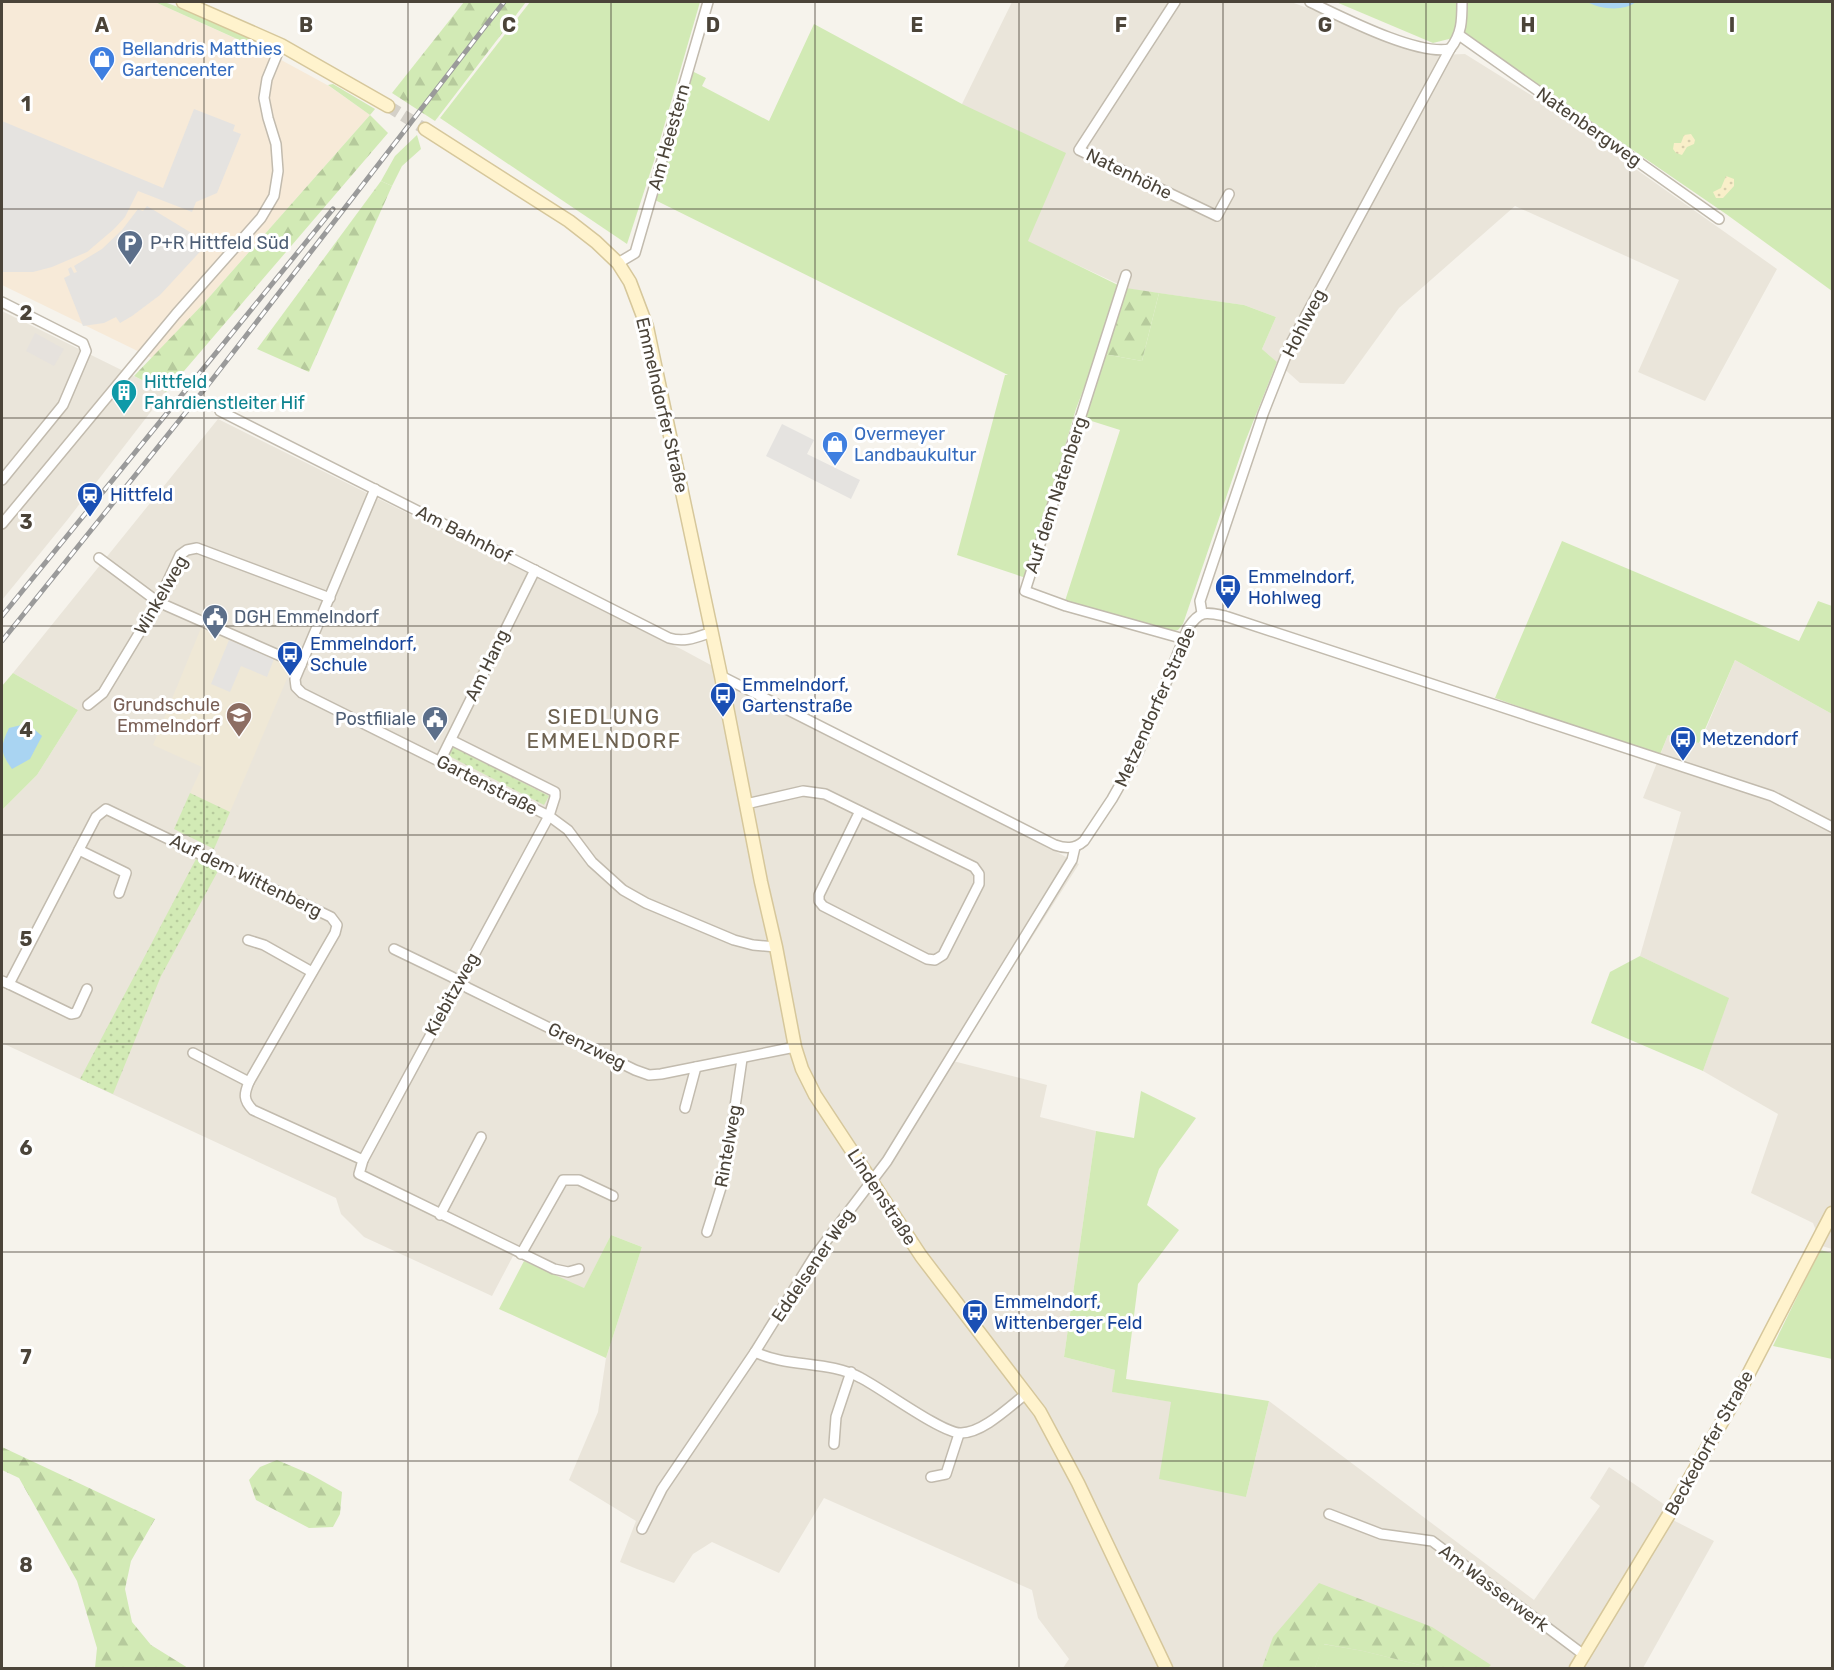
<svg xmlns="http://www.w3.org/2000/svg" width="1834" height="1670" font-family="Rubik,sans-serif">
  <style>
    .residential { fill: #eae5da }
    .commercial { fill: #f7ead8 }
    .industrial { fill: #e6e2dd }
    .education { fill: #efe8d6 }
    .grass { fill: #d2eab5 }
    .forest { fill: url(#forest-firs) }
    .sand { fill: url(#sand-dots) }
    .park { fill: url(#park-dots) }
    .parking { fill: #e5e3e0 }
    .water { fill: #a9d4f2 }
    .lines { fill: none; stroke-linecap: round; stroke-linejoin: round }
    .secondary-tunnel { stroke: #d4d0c8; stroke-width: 12; stroke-dasharray: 12 6; stroke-linecap: butt }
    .street-casing { stroke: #c2bbae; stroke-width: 12 }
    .secondary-casing { stroke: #d6c79b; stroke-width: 15 }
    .street { stroke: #fff; stroke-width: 9 }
    .secondary { stroke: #fff3cd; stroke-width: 12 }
    .rail-casing { stroke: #9a9a9a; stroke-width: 5 }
    .rail { stroke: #fff; stroke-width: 3; stroke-dasharray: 9; stroke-linecap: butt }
    .grid { fill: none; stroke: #4b4439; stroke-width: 1.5; stroke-opacity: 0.55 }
    .labels { text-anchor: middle; stroke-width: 6; stroke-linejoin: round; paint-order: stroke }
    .shop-label { font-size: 18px; fill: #366cbe; stroke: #fff; text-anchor: start }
    .street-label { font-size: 18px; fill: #4b4439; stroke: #fff }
    .service-label { font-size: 18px; fill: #4e5e75; stroke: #fff; text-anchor: start }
    .culture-label { font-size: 18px; fill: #0d838f; stroke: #fff; text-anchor: start }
    .transit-label { font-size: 18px; fill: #164399; stroke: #fff; text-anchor: start }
    .education-label { font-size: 18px; fill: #785e54; stroke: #fff; text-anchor: end }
    .quarter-label { font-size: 21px; letter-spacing: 1.5px; fill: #6e6250; stroke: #fff }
    .grid-label { font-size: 20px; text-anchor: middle; font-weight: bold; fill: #4b4439; stroke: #fff; stroke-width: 6; stroke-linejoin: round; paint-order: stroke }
  </style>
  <defs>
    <pattern id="forest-firs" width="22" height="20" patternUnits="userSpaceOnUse" patternTransform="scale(1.5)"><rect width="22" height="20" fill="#d2eab5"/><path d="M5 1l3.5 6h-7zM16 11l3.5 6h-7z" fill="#b6ca9c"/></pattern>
    <pattern id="sand-dots" width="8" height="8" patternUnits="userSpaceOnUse" patternTransform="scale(1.5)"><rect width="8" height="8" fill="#f9efc9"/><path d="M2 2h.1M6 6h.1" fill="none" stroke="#d7cead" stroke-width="1.8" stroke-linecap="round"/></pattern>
    <pattern id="park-dots" width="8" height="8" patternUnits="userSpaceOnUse" patternTransform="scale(1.5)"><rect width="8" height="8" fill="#d2eab5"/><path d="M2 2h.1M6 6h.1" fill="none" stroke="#b6ca9c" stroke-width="1.8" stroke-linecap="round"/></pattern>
  </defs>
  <rect width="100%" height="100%" fill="#f6f3ec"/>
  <!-- residential -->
  <g class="residential">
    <path d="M 1012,2 L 1291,2 L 1437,55 L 1465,54 L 1534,97 L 1777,269 L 1705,401 L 1638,372 L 1679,280 L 1515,206 L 1399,308 L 1344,384 L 1300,383 L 1262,349 L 1276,317 L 1244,305 L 1129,289 L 1028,242 L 962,104 Z"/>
    <path d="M 2,311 L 166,392 L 68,519 L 2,600 Z"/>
    <path d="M 218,419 L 683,650 L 1079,864 L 953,1061 L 1047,1085 L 1040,1117 L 1096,1131 L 1064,1357 L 1115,1370 L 1113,1392 L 1172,1402 L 1246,1497 L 1269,1401 L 1534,1600 L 1600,1506 L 1590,1498 L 1609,1467 L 1665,1505 L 1671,1519 L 1714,1541 L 1643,1668 L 1432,1668 L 1324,1644 L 1315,1668 L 1063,1668 L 1069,1659 L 1038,1618 L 1032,1590 L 824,1498 L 779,1573 L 712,1542 L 693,1554 L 674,1583 L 637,1569 L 620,1562 L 636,1521 L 569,1480 L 598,1412 L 606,1358 L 642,1247 L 611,1235 L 584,1289 L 513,1256 L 492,1296 L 364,1237 L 341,1214 L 336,1198 L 2,1043 L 2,810 L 37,775 L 78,710 L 13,673 Z"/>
    <path d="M 1735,660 L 1832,714 L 1832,1249 L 1822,1246 L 1813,1223 L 1751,1193 L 1778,1114 L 1703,1071 L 1728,998 L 1640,956 L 1681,812 L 1643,798 L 1668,735 L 1700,743 Z"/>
  </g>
  <!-- commercial -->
  <path class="commercial" d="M 2,2 L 155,2 L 272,55 L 329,86 L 370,115 L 204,303 L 152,358 L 2,285 Z"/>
  <!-- industrial -->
  <path class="industrial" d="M 35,333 L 64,349 L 54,366 L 26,351 Z"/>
  <!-- education -->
  <path class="education" d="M 201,628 L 292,667 L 230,812 L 190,793 L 202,767 L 153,745 Z"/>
  <!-- grass -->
  <g class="grass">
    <path d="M 155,2 L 164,2 C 189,11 248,32 264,51 Z"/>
    <path d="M 530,2 L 700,2 L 654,161 L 627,244 L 440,118 Z"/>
    <path d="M 1336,2 L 1832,2 L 1832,291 L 1726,214 L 1465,35 L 1433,43 Z"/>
    <path d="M 814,24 L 962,104 L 1066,153 L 1028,241 L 1122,287 L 1076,409 L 1026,578 L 957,555 L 1005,375 L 1008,375 L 655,200 L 689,76 L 692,71 L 706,78 L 702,86 L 769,121 Z"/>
    <path d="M 333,84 L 375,109 L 370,115 L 328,85 Z"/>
    <path d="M 417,135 L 421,149 L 402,166 L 392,186 L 381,181 L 395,156 Z"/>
    <path d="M 1159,293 L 1244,305 L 1276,317 L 1262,349 L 1277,362 L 1245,442 L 1183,624 L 1178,630 L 1169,632 L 1065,601 L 1120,430 L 1082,418 L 1104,354 L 1142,361 Z"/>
    <path d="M 1562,541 L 1799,641 L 1818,601 L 1832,606 L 1832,714 L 1735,660 L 1699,743 L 1668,735 L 1659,757 L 1495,698 Z"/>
    <path d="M 13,673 L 78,710 L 37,775 L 2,810 L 2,686 Z"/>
    <path d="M 1640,956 L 1729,998 L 1703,1071 L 1591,1023 L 1610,972 Z"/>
    <path d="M 1141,1091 L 1196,1118 L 1159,1169 L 1147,1205 L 1179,1230 L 1138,1284 L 1126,1379 L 1269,1401 L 1246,1497 L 1159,1479 L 1171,1402 L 1112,1392 L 1115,1370 L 1064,1357 L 1096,1131 L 1134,1138 Z"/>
    <path d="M 611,1235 L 642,1247 L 606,1358 L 499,1309 L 524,1261 L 584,1288 Z"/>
    <path d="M 1820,1250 L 1832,1253 L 1832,1359 L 1773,1346 Z"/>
    <path d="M 1323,1644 L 1363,1651 L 1432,1668 L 1315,1668 Z"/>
  </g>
  <!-- forest -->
  <g class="forest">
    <path d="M 464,2 L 526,2 L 435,121 L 392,93 Z"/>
    <path d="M 370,115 L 388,133 L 166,392 L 134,376 L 204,303 Z"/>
    <path d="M 381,181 L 392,186 L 309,372 L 257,349 Z"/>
    <path d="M 1126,288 L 1159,293 L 1142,361 L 1104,354 Z"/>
    <path d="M 2,1447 L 155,1519 L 131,1561 L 125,1589 L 132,1622 L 151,1645 L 188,1668 L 95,1668 L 97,1648 L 77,1581 L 19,1478 L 2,1470 Z"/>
    <path d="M 277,1460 L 310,1474 L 342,1492 L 340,1514 L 333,1527 L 309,1528 L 256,1500 L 249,1480 L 260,1467 Z"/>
    <path d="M 1319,1583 L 1432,1627 L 1491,1665 L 1488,1668 L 1432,1668 L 1363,1651 L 1324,1644 L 1315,1668 L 1262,1668 L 1273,1637 Z"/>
  </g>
  <!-- sand -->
  <g class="sand">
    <path d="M 1691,134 L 1695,140 L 1694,144 L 1687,147 L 1682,155 L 1676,153 L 1673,149 L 1674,143 L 1681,143 L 1684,135 Z"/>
    <path d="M 1726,176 L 1734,179 L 1734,186 L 1723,198 L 1716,198 L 1713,192 L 1721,188 Z"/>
  </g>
  <!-- park -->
  <g class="park">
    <path d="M 453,747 L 549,796 L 544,805 L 449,756 Z"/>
    <path d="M 190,793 L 230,812 L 214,849 L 174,829 Z"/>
    <path d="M 196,859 L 218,871 L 161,976 L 113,1094 L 80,1079 Z"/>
  </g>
  <!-- parking -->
  <g class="parking">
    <path d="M 194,109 L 235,125 L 233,131 L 241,134 L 217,193 L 196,202 L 192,212 L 138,191 L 125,217 L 114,229 L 87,252 L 52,267 L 33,272 L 2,272 L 2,121 L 163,188 Z"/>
    <path d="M 147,206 L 208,243 L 160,295 L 132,316 L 120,323 L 116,317 L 104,323 L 83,326 L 64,278 L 70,275 L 68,269 L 71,267 L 74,273 L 77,272 L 74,266 L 102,249 L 122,230 L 138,209 L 143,211 Z"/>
    <path d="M 782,424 L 814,440 L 807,454 L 860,480 L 851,499 L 766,456 Z"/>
    <path d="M 229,640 L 274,659 L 267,677 L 241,666 L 230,692 L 211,684 Z"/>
  </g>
  <!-- water -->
  <g class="water">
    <path d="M 1587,2 L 1636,2 C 1623,12 1600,9 1587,2 Z"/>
    <path d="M 21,725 L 35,730 L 42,736 L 30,759 L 12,769 C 0,752 0,747 9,728 Z"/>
  </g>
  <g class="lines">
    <!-- secondary-tunnel -->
    <path class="secondary-tunnel" d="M 388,106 L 425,129"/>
    <!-- street casing -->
    <g class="street-casing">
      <g id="street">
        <path d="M 1175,2 L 1079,150 L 1217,216 L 1229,194"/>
        <path d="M 1310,2 C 1342,17 1417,56 1450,49"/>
        <path d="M 1459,35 L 1719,219"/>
        <path d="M 618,263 L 635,253 L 708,2"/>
        <path d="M 1126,275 L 1025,591 L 1066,606 L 1184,639"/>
        <path d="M 2,302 L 83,343 L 86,351 L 63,405 L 2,480"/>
        <path d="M 220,411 L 669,638 C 685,643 697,637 712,632"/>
        <path d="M 375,489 L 295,679 L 296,687 L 302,693 L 549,816 L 568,830 L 592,862 L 623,890 L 646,903 L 734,940 L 753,945 L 776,947"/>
        <path d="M 2,524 L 176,314 L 261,218 L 274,196 L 278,171 L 276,144 L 268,118 L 264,98 L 267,79 L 281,45"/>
        <path d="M 99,558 L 158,602 L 301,665"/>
        <path d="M 1202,613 L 1200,601 L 1263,414 L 1291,343 L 1450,49 C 1462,34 1462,20 1462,2"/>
        <path d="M 721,676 L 1055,845 C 1066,849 1075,849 1084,841 L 1112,799 L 1138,753 L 1188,628 C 1200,610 1206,612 1225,616 L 1772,796 L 1832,827"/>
        <path d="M 88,705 L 103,693 L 158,602 L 180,555 L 187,550 L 197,548 L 330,598"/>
        <path d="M 451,740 L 555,792 L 555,797 L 549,816 C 488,931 424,1045 363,1160 L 359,1174 L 554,1269 L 568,1272 L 579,1269"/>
        <path d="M 440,761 L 535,570"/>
        <path d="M 746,804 L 803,791 L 825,794 L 974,867 L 979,874 L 979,884 L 943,955 L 935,960 L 927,959 L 823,906 L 819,901 L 819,895 L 860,811"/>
        <path d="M 79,850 L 126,873 L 119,893"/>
        <path d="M 248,940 L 264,945 L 312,972"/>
        <path d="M 394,949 L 452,977 L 468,988 L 635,1070 L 649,1075 L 661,1074 L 795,1047"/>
        <path d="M 2,981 L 9,984 L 96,817 L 106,809 L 331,917 L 337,925 L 335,933 L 249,1082 C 244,1094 243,1100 253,1110 L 363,1160"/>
        <path d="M 9,984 L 71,1014 L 76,1013 L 87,989"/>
        <path d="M 193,1053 L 249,1082"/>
        <path d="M 685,1108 L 696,1067"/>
        <path d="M 440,1215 L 481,1137"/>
        <path d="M 707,1232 L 725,1175 L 742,1059"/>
        <path d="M 521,1254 L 563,1180 L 579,1180 L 613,1196"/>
        <path d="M 755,1352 C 788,1368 829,1360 861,1378 C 881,1388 943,1434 961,1433 C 983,1433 1010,1406 1027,1393"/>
        <path d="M 834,1444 L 836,1417 L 851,1372"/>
        <path d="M 931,1477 L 946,1474 L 959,1434"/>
        <path d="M 1329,1514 L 1381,1534 L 1432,1541 L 1584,1655"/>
        <path d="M 642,1529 L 662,1489 L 755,1352 L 814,1257 L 887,1161 L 1072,860 L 1075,847"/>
      </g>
    </g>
    <!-- secondary casing -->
    <g class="secondary-casing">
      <g id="secondary">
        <path d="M 183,2 L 281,45 L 388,106"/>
        <path d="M 425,129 L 569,221 L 596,242 L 618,263 L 630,282 L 647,327 L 721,676 L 761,882 L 776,947 L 795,1047 L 802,1069 L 815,1095 L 921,1256 L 1040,1412 L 1078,1483 L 1166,1668"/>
        <path d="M 1576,1668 L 1668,1516 L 1738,1394 L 1832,1213"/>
      </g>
    </g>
    <!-- street -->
    <use href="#street" class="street"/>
    <!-- secondary -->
    <use href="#secondary" class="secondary"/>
    <!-- rail casing -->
    <g class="rail-casing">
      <g id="rail">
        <path d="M 2,616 L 333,209"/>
        <path d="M 2,641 L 211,381 L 504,2"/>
      </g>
    </g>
    <!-- rail -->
    <use href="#rail" class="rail"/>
  </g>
  <!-- grid -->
  <path class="grid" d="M 204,2 L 204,1668M 408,2 L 408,1668M 611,2 L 611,1668M 815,2 L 815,1668M 1019,2 L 1019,1668M 1223,2 L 1223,1668M 1426,2 L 1426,1668M 1630,2 L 1630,1668M 2,209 L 1832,209M 2,418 L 1832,418M 2,626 L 1832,626M 2,835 L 1832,835M 2,1044 L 1832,1044M 2,1252 L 1832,1252M 2,1461 L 1832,1461"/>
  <!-- icons -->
  <defs>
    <g id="shop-pin" transform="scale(1.35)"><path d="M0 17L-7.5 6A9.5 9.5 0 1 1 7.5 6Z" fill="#3f7fe0" stroke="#fff"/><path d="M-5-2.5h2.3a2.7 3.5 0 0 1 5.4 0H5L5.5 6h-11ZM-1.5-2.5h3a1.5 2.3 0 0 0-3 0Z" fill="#fff"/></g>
    <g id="parking-pin" transform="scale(1.35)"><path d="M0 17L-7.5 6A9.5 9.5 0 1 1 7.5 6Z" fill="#5c6f8a" stroke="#fff"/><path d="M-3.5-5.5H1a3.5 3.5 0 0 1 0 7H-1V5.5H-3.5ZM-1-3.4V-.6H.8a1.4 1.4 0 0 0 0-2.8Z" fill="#fff"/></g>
    <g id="building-pin" transform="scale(1.35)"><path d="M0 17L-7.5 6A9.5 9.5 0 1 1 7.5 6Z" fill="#0f9aa8" stroke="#fff"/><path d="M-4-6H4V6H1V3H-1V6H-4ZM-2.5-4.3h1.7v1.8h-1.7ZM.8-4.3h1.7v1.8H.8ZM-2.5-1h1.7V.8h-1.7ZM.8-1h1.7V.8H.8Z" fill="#fff"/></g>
    <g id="station-pin" transform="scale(1.35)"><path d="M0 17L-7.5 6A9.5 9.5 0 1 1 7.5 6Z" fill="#1a4fb4" stroke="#fff"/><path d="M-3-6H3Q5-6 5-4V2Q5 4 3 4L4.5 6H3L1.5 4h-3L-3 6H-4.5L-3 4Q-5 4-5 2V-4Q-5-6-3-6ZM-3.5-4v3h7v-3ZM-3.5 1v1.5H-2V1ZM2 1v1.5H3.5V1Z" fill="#fff"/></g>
    <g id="bus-pin" transform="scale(1.35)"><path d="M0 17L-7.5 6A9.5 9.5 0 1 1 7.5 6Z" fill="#1a4fb4" stroke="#fff"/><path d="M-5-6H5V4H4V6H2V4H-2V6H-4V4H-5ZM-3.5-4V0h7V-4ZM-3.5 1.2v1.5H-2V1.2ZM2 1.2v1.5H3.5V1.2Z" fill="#fff"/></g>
    <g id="civic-pin" transform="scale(1.35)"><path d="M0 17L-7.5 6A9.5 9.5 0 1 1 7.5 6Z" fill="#5c6f8a" stroke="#fff"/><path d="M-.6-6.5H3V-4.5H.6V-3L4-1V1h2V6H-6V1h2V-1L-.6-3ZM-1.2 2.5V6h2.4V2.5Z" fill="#fff"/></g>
    <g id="school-pin" transform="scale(1.35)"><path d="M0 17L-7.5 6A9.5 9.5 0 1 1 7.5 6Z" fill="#8d6e63" stroke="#fff"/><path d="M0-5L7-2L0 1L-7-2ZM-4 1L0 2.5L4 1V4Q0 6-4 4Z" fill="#fff"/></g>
  </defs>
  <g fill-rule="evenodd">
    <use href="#shop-pin" x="102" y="59"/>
    <use href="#parking-pin" x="130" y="243"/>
    <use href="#building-pin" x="124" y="392"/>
    <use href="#shop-pin" x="835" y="444"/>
    <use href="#station-pin" x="90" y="495"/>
    <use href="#bus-pin" x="1228" y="587"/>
    <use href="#civic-pin" x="215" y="617"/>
    <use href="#bus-pin" x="290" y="654"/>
    <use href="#bus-pin" x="723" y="695"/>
    <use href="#school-pin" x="239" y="715"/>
    <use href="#civic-pin" x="435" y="719"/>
    <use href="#bus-pin" x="1683" y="739"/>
    <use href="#bus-pin" x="975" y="1312"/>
  </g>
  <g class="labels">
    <!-- shop labels -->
    <g class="shop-label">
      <text x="122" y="55">Bellandris Matthies<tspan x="122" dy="21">Gartencenter</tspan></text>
      <text x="854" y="440">Overmeyer<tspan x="854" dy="21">Landbaukultur</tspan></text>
    </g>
    <!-- street labels -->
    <g class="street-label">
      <text transform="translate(1589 127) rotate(35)" y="6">Natenbergweg</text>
      <text transform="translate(669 137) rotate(-74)" y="6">Am Heestern</text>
      <text transform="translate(1129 174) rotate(26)" y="6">Natenhöhe</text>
      <text transform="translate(1304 323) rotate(-63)" y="6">Hohlweg</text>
      <text transform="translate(662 405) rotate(77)" y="6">Emmelndorfer Straße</text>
      <text transform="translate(1056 495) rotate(-72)" y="6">Auf dem Natenberg</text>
      <text transform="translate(464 534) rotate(27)" y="6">Am Bahnhof</text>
      <text transform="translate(161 595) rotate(-60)" y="6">Winkelweg</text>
      <text transform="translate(487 665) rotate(-64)" y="6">Am Hang</text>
      <text transform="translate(1155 707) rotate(-66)" y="6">Metzendorfer Straße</text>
      <text transform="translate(487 785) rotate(27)" y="6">Gartenstraße</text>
      <text transform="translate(246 876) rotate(26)" y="6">Auf dem Wittenberg</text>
      <text transform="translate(452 994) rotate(-61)" y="6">Kiebitzweg</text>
      <text transform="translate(587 1046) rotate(26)" y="6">Grenzweg</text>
      <text transform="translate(728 1146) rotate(-80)" y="6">Rintelweg</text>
      <text transform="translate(882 1197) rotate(57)" y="6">Lindenstraße</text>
      <text transform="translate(813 1265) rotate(-56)" y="6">Eddelsener Weg</text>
      <text transform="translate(1709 1443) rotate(-61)" y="6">Beckedorfer Straße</text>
      <text transform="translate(1494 1588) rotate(37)" y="6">Am Wasserwerk</text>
    </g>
    <!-- service labels -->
    <g class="service-label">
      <text x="150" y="249">P+R Hittfeld Süd</text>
      <text x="234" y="623">DGH Emmelndorf</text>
      <text x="416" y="725" text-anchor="end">Postfiliale</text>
    </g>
    <!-- culture labels -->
    <g class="culture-label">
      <text x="144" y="388">Hittfeld<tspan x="144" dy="21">Fahrdienstleiter Hif</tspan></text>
    </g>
    <!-- transit labels -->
    <g class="transit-label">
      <text x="110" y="501">Hittfeld</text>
      <text x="1248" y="583">Emmelndorf,<tspan x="1248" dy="21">Hohlweg</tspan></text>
      <text x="310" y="650">Emmelndorf,<tspan x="310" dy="21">Schule</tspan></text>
      <text x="742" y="691">Emmelndorf,<tspan x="742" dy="21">Gartenstraße</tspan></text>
      <text x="1702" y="745">Metzendorf</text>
      <text x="994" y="1308">Emmelndorf,<tspan x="994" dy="21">Wittenberger Feld</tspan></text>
    </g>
    <!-- education labels -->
    <g class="education-label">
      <text x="220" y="711">Grundschule<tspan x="220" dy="21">Emmelndorf</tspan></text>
    </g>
    <!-- quarter labels -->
    <g class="quarter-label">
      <text x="604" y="724">SIEDLUNG<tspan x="604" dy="24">EMMELNDORF</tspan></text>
    </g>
  </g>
  <g class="grid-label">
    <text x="102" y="32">A</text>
    <text x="306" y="32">B</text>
    <text x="509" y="32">C</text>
    <text x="713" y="32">D</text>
    <text x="917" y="32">E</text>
    <text x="1121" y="32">F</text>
    <text x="1325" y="32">G</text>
    <text x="1528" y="32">H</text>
    <text x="1732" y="32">I</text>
    <text x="26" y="111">1</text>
    <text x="26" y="320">2</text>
    <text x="26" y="529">3</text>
    <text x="26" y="737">4</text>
    <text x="26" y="946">5</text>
    <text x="26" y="1155">6</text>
    <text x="26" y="1364">7</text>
    <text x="26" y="1572">8</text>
  </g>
  <!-- border -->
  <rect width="1834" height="1670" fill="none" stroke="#4b4439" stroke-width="6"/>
</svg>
